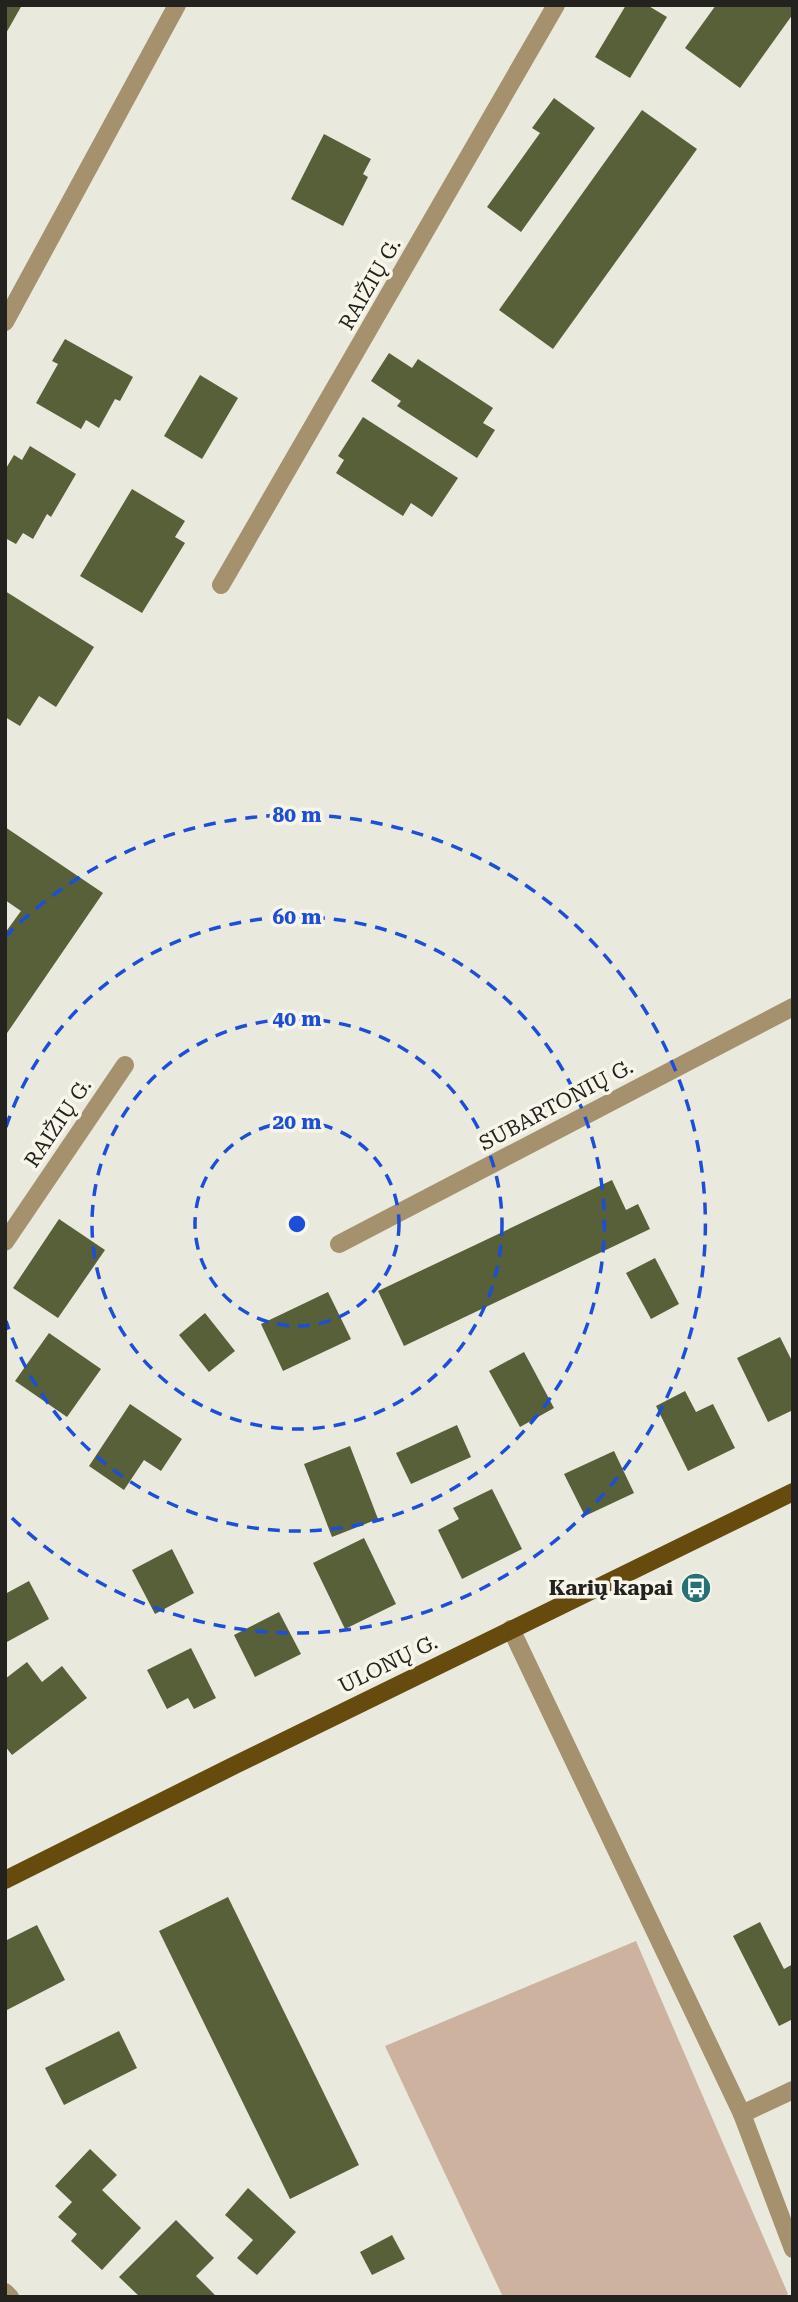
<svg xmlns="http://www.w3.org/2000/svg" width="798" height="2302" font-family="'Roboto Serif',serif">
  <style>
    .green { fill: #cdb39f }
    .building { fill: #576038 }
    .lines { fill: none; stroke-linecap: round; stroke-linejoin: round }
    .minor { stroke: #a6916e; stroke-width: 18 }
    .primary { stroke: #674b0e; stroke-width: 18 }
    .ring { fill: none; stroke: #1d4ed8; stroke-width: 3.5; stroke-dasharray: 12 9 }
    .labels { text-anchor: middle; stroke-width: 7; stroke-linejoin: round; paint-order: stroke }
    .street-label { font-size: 21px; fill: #23221e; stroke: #f8f6eb }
    .poi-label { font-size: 21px; font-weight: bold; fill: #23221e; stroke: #f8f6eb; text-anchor: end }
    .centre { fill: #1d4ed8; stroke: #f8f6eb; stroke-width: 3.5 }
    .ring-label { font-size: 21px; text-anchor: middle; font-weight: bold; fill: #1d4ed8; stroke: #f8f6eb; stroke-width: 7; stroke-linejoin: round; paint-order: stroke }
  </style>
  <rect width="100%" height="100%" fill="#eae9dd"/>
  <!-- green -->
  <path class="green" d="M 636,1941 L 788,2294 L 784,2297 L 503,2297 L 385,2046 Z"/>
  <!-- building -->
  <g class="building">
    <path d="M 5,5 L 22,5 L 5,35 Z"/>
    <path d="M 626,5 L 647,5 L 667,17 L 630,78 L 595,57 Z"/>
    <path d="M 716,5 L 793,5 L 793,14 L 740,88 L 685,48 Z"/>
    <path d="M 554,98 L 595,128 L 521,232 L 487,207 L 540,133 L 532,128 Z"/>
    <path d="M 642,110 L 697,149 L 553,349 L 499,310 Z"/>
    <path d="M 324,134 L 371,159 L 363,174 L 368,177 L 343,226 L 291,199 Z"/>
    <path d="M 65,339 L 133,377 L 120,401 L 115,399 L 99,428 L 86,420 L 81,429 L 36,403 L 58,364 L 52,361 Z"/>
    <path d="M 389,353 L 412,368 L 418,359 L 493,408 L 483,423 L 495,430 L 477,458 L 397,406 L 401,401 L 371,381 Z"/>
    <path d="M 200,375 L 238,398 L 202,459 L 164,436 Z"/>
    <path d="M 363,417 L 458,478 L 432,517 L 411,503 L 403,516 L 336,473 L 344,460 L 338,456 Z"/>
    <path d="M 30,446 L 76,474 L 51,517 L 47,514 L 33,539 L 23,533 L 16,544 L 5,538 L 5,470 L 14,455 L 22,460 Z"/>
    <path d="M 132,489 L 185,521 L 175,537 L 185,543 L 142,613 L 80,576 Z"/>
    <path d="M 5,591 L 94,647 L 56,707 L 39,696 L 20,726 L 5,717 Z"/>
    <path d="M 5,827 L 103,893 L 5,1036 L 5,933 L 21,911 L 5,900 Z"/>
    <path d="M 612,1180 L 626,1210 L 638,1204 L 650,1229 L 404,1346 L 378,1291 Z"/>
    <path d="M 59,1219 L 105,1250 L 58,1318 L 13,1288 Z"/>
    <path d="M 655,1258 L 679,1304 L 651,1319 L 626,1273 Z"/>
    <path d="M 328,1292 L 351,1339 L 283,1371 L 261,1324 Z"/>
    <path d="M 205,1313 L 235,1351 L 209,1372 L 179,1335 Z"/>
    <path d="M 49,1333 L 101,1369 L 67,1417 L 15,1381 Z"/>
    <path d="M 780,1337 L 793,1363 L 793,1410 L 768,1422 L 737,1358 Z"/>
    <path d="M 524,1352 L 554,1408 L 520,1427 L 489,1371 Z"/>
    <path d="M 685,1391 L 696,1412 L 713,1404 L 735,1448 L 688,1471 L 656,1406 Z"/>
    <path d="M 130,1404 L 182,1439 L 161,1471 L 144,1460 L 124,1490 L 89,1466 Z"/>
    <path d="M 457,1425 L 471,1457 L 411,1484 L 396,1453 Z"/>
    <path d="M 350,1446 L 378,1519 L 332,1537 L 304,1464 Z"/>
    <path d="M 614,1451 L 634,1493 L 585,1516 L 564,1474 Z"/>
    <path d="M 492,1489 L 522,1549 L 462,1579 L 438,1530 L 459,1519 L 453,1508 Z"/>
    <path d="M 364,1538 L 396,1604 L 345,1629 L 313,1563 Z"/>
    <path d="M 172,1549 L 194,1593 L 155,1614 L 132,1570 Z"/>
    <path d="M 29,1581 L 49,1619 L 5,1643 L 5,1594 Z"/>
    <path d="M 279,1612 L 301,1654 L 255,1677 L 234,1635 Z"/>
    <path d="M 191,1648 L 216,1698 L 194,1709 L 188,1698 L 167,1709 L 147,1670 Z"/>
    <path d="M 27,1662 L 42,1682 L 62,1666 L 87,1698 L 12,1755 L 5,1746 L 5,1679 Z"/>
    <path d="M 228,1897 L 359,2165 L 290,2199 L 159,1931 Z"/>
    <path d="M 760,1922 L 784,1969 L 793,1964 L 793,2019 L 779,2026 L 733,1936 Z"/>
    <path d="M 37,1925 L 65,1980 L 5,2011 L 5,1941 Z"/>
    <path d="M 119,2031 L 137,2068 L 64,2105 L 45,2068 Z"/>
    <path d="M 90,2149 L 117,2175 L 102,2190 L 141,2228 L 102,2270 L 71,2241 L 77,2234 L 58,2217 L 72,2202 L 55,2186 Z"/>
    <path d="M 248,2188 L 296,2232 L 257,2275 L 237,2258 L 253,2240 L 225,2215 Z"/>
    <path d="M 176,2220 L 214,2258 L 196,2276 L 215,2295 L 213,2297 L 140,2297 L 119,2277 Z"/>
    <path d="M 392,2235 L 405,2259 L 372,2275 L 360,2252 Z"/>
  </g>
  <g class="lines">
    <!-- minor -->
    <g class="minor">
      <path d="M 5,322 L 177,5"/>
      <path d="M 221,585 L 556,5"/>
      <path d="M 5,1242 L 125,1065"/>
      <path d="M 339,1244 L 793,1007"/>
      <path d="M 511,1629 L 742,2114 L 793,2249"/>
      <path d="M 742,2114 L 793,2090"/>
      <path d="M 5,2292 L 10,2297"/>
    </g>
    <!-- primary -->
    <path class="primary" d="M 5,1880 L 235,1765 L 793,1492"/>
  </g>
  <!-- distance rings -->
  <g class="ring">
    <circle cx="297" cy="1224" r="102"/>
    <circle cx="297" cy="1224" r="205"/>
    <path d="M6 1127A307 307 0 1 1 6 1321"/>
    <path d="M5 937A409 409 0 1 1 5 1511"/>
  </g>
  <!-- icons -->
  <defs>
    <g id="bus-disc" transform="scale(1.575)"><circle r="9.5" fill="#267173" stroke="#f8f6eb"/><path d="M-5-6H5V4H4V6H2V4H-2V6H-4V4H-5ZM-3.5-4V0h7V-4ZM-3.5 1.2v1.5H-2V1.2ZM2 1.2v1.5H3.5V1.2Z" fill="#fff"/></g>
  </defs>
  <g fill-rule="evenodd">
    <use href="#bus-disc" x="696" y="1588"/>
  </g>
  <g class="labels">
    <!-- street labels -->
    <g class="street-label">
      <text transform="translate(370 284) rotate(-60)" y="7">RAIŽIŲ G.</text>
      <text transform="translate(556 1105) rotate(-28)" y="7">SUBARTONIŲ G.</text>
      <text transform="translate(58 1123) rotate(-56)" y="7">RAIŽIŲ G.</text>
      <text transform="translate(388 1664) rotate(-26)" y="7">ULONŲ G.</text>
    </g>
    <!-- poi labels -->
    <g class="poi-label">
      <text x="673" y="1595">Karių kapai</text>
    </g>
  </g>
  <circle cx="297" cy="1224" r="10" class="centre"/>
  <g class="ring-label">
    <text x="297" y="822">80 m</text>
    <text x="297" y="924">60 m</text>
    <text x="297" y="1026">40 m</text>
    <text x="297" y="1129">20 m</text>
  </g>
  <!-- border -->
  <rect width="798" height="2302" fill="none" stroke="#23221e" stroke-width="14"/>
</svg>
